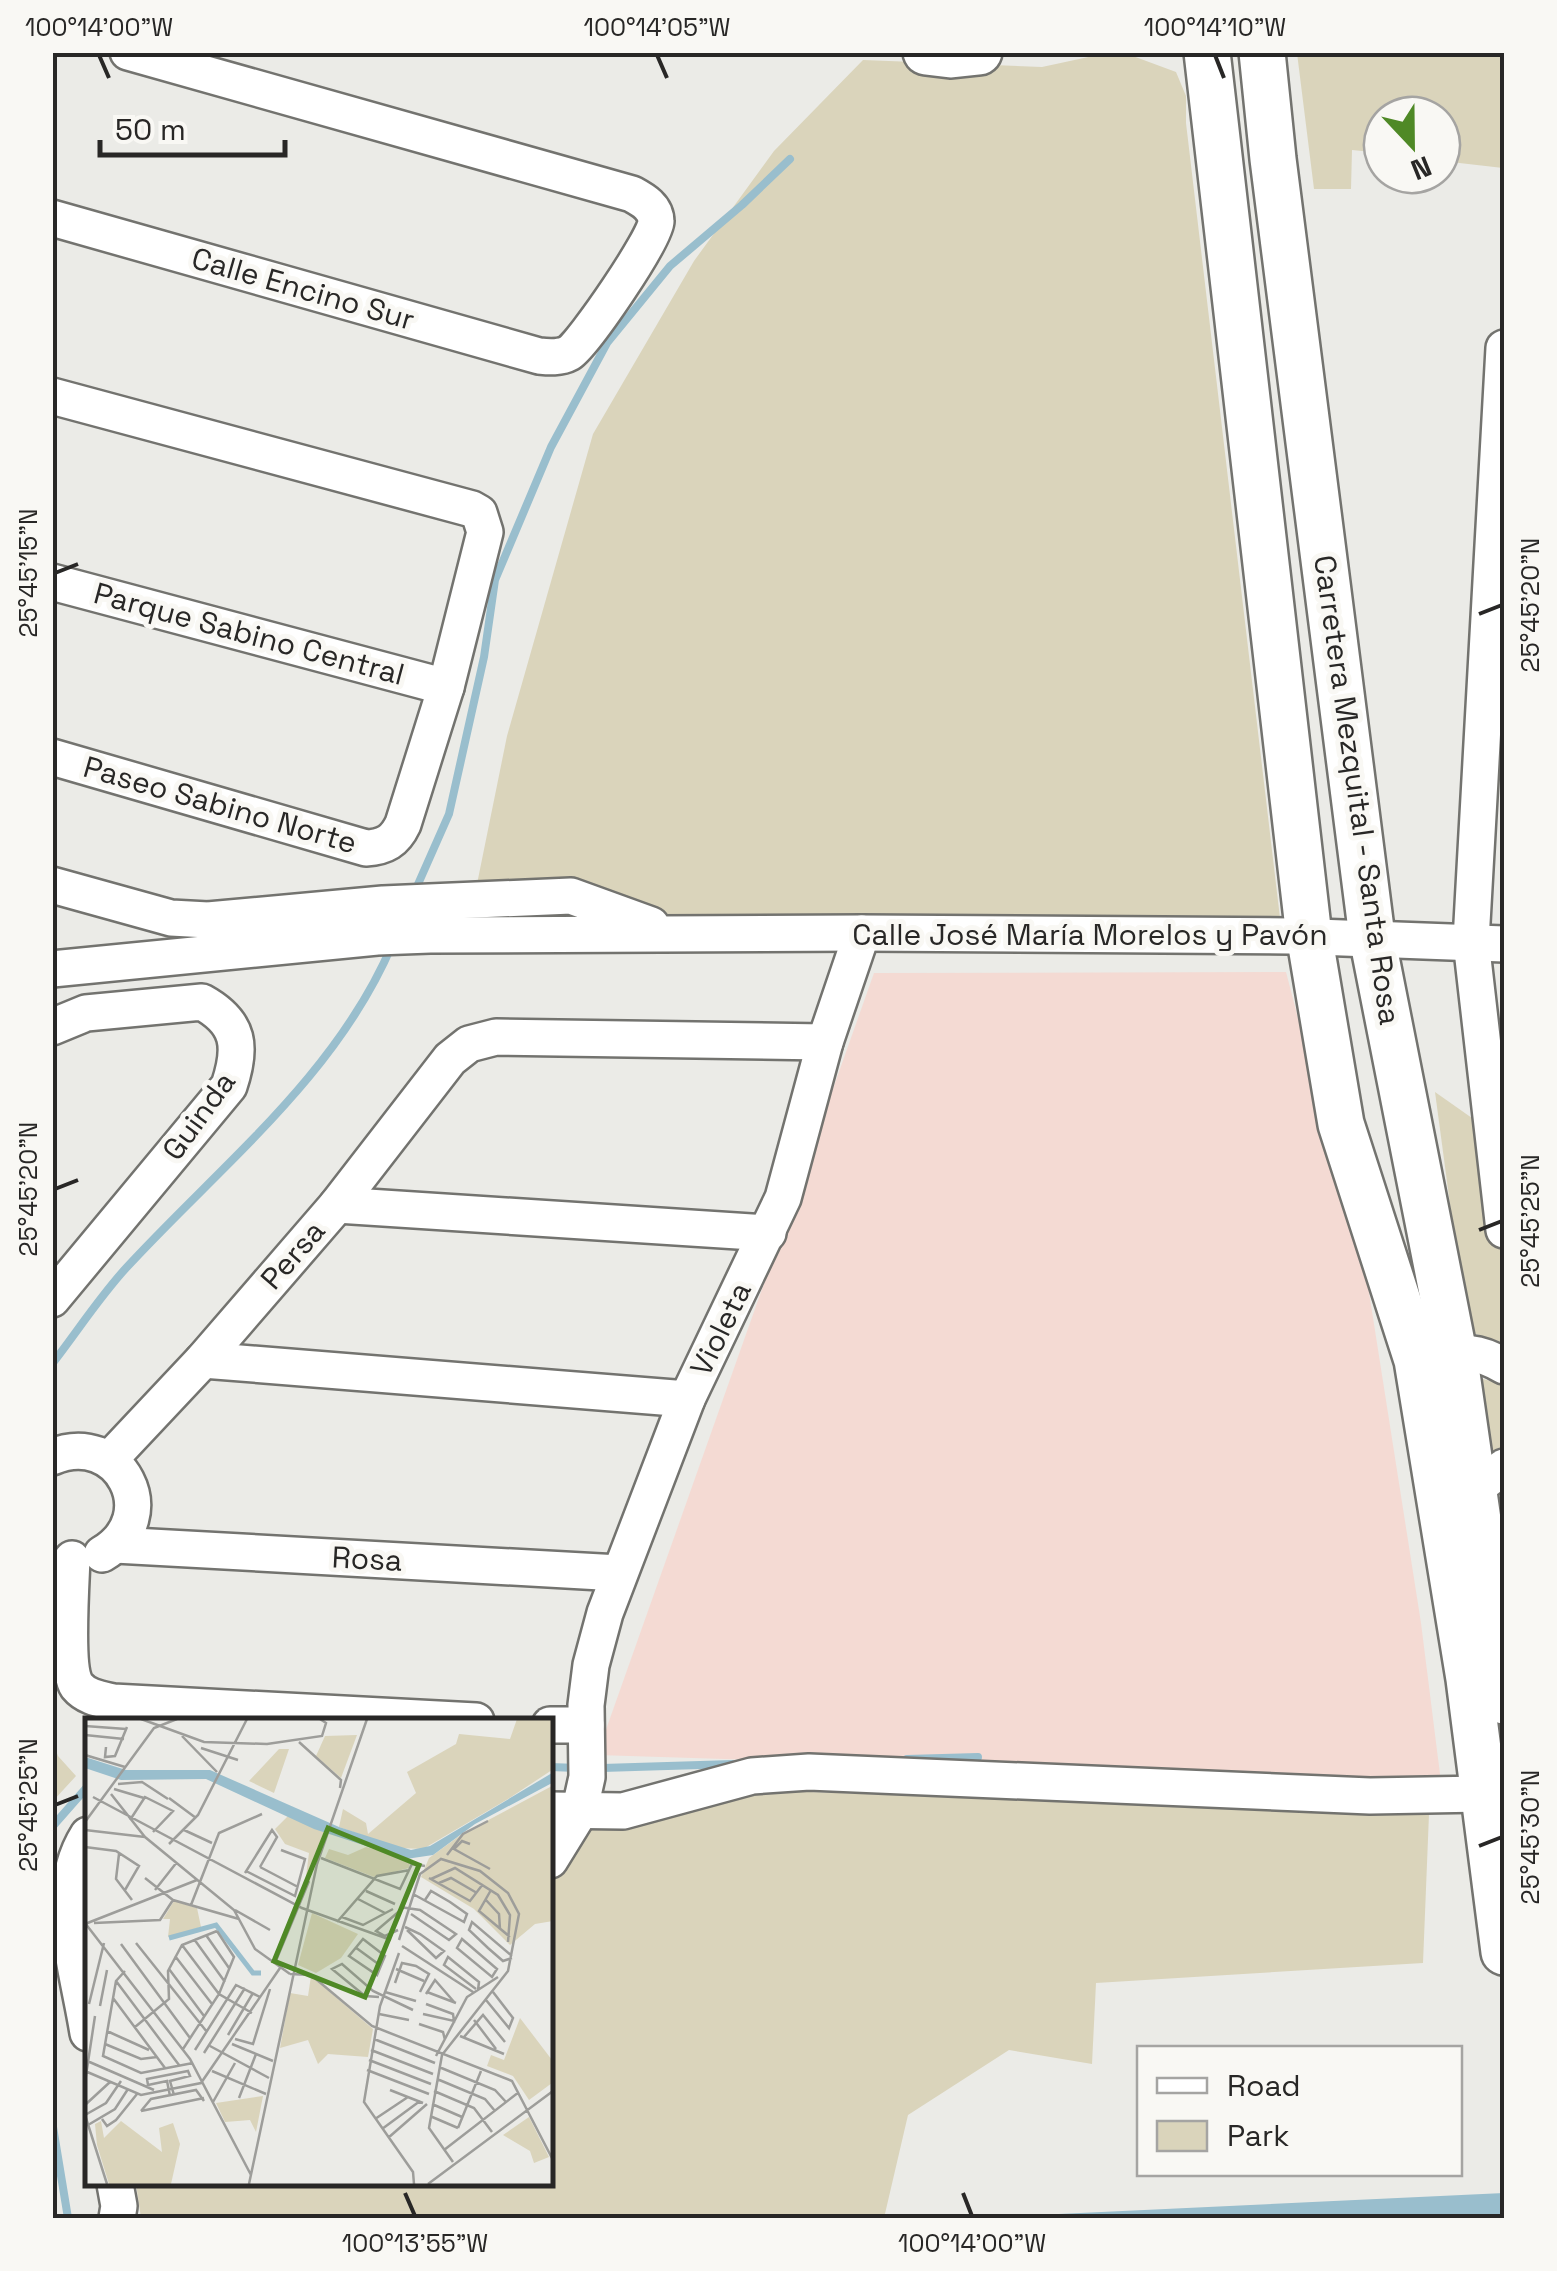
<svg xmlns="http://www.w3.org/2000/svg" width="1557" height="2271" font-family="'Space Grotesk',sans-serif">
  <style>
    .industrial { fill: #f4dad3 }
    .green { fill: #dad4bb }
    .water { fill: #99becd }
    .lines { fill: none; stroke-linecap: round; stroke-linejoin: round }
    .stream { stroke: #99becd; stroke-width: 8 }
    .minor-casing { stroke: #73736f; stroke-width: 40 }
    .major-casing { stroke: #73736f; stroke-width: 50 }
    .minor { stroke: #fff; stroke-width: 35 }
    .major { stroke: #fff; stroke-width: 45 }
    .ticks { fill: none; stroke: #282726; stroke-width: 4 }
    .labels { text-anchor: middle; stroke-width: 10; stroke-linejoin: round; paint-order: stroke }
    .street-label { font-size: 30px; fill: #282726; stroke: #f9f8f4 }
    .inset-river { fill: none; stroke: #99becd; stroke-width: 5 }
    .inset-road { fill: none; stroke: #9d9d9a; stroke-width: 2.5 }
    .view { fill: #4f8926; fill-opacity: 0.15; stroke: #4f8926; stroke-width: 5 }
    .inset-edge { fill: none; stroke: #282726; stroke-width: 5 }
    .neatline { fill: none; stroke: #282726; stroke-width: 4 }
    .ticks-label { font-size: 25px; text-anchor: middle; fill: #282726 }
  </style>
  <rect width="100%" height="100%" fill="#ebebe7"/>
  <!-- industrial -->
  <path class="industrial" d="M 1286,972 L 1368,1286 L 1421,1623 L 1441,1782 L 597,1755 L 874,973 Z"/>
  <!-- green -->
  <g class="green">
    <path d="M 1122,52 L 1176,72 L 1186,96 L 1186,123 L 1280,918 L 656,914 L 477,884 L 507,736 L 593,434 L 694,261 L 774,151 L 863,60 L 1042,67 L 1107,53 Z"/>
    <path d="M 1297,53 L 1504,53 L 1503,168 L 1442,161 L 1442,115 L 1382,115 L 1382,153 L 1352,150 L 1351,189 L 1314,189 Z"/>
    <path d="M 1435,1092 L 1489,1130 L 1504,1284 L 1504,1343 L 1467,1331 Z"/>
    <path d="M 1480,1378 L 1504,1385 L 1504,1456 L 1492,1467 Z"/>
    <path d="M 52,1740 L 58,1756 L 76,1776 L 53,1801 Z"/>
    <path d="M 753,1790 L 1429,1814 L 1423,1963 L 1096,1983 L 1092,2064 L 1009,2050 L 908,2115 L 884,2218 L 141,2218 L 136,2184 L 550,2184 L 550,1878 L 586,1830 Z"/>
  </g>
  <!-- water -->
  <path class="water" d="M 1504,2193 L 1504,2218 L 975,2218 Z"/>
  <g class="lines">
    <!-- stream -->
    <g class="stream">
      <path d="M 415,891 L 449,814 L 484,657 L 495,580 L 551,447 L 607,343 L 670,266 L 742,205 L 790,159"/>
      <path d="M 52,1364 C 77,1332 100,1296 127,1267 C 221,1165 336,1076 392,945"/>
      <path d="M 907,1759 L 978,1757"/>
      <path d="M 550,1767 L 578,1768"/>
      <path d="M 602,1768 L 733,1764"/>
      <path d="M 52,1827 L 88,1786"/>
      <path d="M 52,2121 L 68,2218"/>
    </g>
    <!-- minor casing -->
    <g class="minor-casing">
      <g id="minor">
        <path d="M 52,218 L 539,356 C 549,357 560,358 569,353 C 583,345 657,236 656,222 C 656,207 643,200 632,194 L 128,52"/>
        <path d="M 1504,348 L 1471,941 L 1504,1230"/>
        <path d="M 52,396 L 472,509 L 479,513 L 485,532 L 446,687 L 403,824 C 395,841 385,847 366,848 L 52,757"/>
        <path d="M 52,582 L 446,687"/>
        <path d="M 52,885 L 171,918 L 208,920 L 383,904 L 571,896 L 651,925"/>
        <path d="M 52,969 L 377,937 L 430,935 L 862,933 L 1290,936 L 1504,944"/>
        <path d="M 52,1027 L 86,1013 L 202,1002 C 240,1023 242,1047 229,1086 L 52,1299"/>
        <path d="M 337,1205 L 768,1233"/>
        <path d="M 203,1360 L 687,1399"/>
        <path d="M 1437,1368 L 1437,1363 C 1462,1348 1480,1352 1504,1366"/>
        <path d="M 52,1457 C 120,1428 166,1517 102,1554"/>
        <path d="M 109,1460 L 203,1360 L 337,1205 L 450,1059 L 469,1044 L 496,1037 L 825,1042"/>
        <path d="M 1472,1491 L 1504,1467"/>
        <path d="M 115,1545 L 619,1573"/>
        <path d="M 72,1559 C 71,1584 65,1669 77,1686 C 86,1697 100,1699 113,1702 L 476,1721"/>
        <path d="M 550,1725 L 586,1725"/>
        <path d="M 550,1810 L 623,1811 L 752,1776 L 809,1772 L 1370,1796 L 1483,1794"/>
        <path d="M 88,1835 C 51,1893 78,1969 88,2033"/>
        <path d="M 550,1860 L 579,1813 L 587,1777 L 586,1705 L 591,1665 L 605,1613 L 687,1399 L 783,1198 L 825,1042 L 862,933"/>
        <path d="M 115,2184 L 119,2206 L 117,2218"/>
      </g>
    </g>
    <!-- major casing -->
    <g class="major-casing">
      <g id="major">
        <path d="M 926,52 L 951,55 L 979,52"/>
        <path d="M 1207,52 L 1308,928 L 1341,1124 L 1417,1360 L 1469,1679 L 1504,1952"/>
        <path d="M 1262,52 L 1273,159 L 1372,937 L 1454,1353 L 1504,1701"/>
      </g>
    </g>
    <!-- minor -->
    <use href="#minor" class="minor"/>
    <!-- major -->
    <use href="#major" class="major"/>
  </g>
  <!-- ticks -->
  <path class="ticks" d="M 99,55 L 109,78M 657,55 L 667,78M 1215,55 L 1224,78M 55,573 L 78,564M 1479,614 L 1502,605M 55,1189 L 78,1180M 1479,1230 L 1502,1221M 55,1805 L 78,1796M 1479,1846 L 1502,1837M 405,2193 L 415,2216M 963,2193 L 972,2216"/>
  <g class="labels">
    <!-- street labels -->
    <g class="street-label">
      <text transform="translate(303 289) rotate(16)" y="10">Calle Encino Sur</text>
      <text transform="translate(249 634) rotate(15)" y="10">Parque Sabino Central</text>
      <text transform="translate(1357 790) rotate(82)" y="10">Carretera Mezquital - Santa Rosa</text>
      <text transform="translate(220 805) rotate(16)" y="10">Paseo Sabino Norte</text>
      <text x="1090" y="945">Calle José María Morelos y Pavón</text>
      <text transform="translate(199 1116) rotate(-54)" y="10">Guinda</text>
      <text transform="translate(293 1255) rotate(-49)" y="10">Persa</text>
      <text transform="translate(721 1329) rotate(-64)" y="10">Violeta</text>
      <text transform="translate(367 1559) rotate(3)" y="10">Rosa</text>
    </g>
  </g>
  <!-- overview -->
  <g transform="translate(85 1718)">
    <rect width="468" height="468" fill="#ebebe7"/>
    <path d="M 432,1 L 467,1 L 467,52 L 423,81 L 338,131 L 315,130 L 254,109 L 258,91 L 281,105 L 283,116 L 331,75 L 322,54 L 371,26 L 374,16 L 425,21 ZM 272,17 L 256,60 L 231,38 L 240,18 ZM 194,31 L 204,31 L 189,75 L 164,63 ZM 467,68 L 468,203 L 450,206 L 425,227 L 389,191 L 336,159 L 344,140 L 377,116 ZM 203,98 L 239,114 L 221,158 L 224,135 L 200,126 L 190,111 ZM 281,129 L 326,141 L 324,150 L 289,159 L 240,140 L 244,131 L 263,137 ZM 89,183 L 112,190 L 116,209 L 83,219 L 85,201 L 78,201 ZM 227,195 L 273,216 L 256,240 L 231,255 L 213,247 ZM 226,258 L 288,311 L 283,339 L 243,336 L 233,346 L 223,322 L 195,330 L 205,275 L 223,278 ZM 435,300 L 467,342 L 467,365 L 444,382 L 428,358 L 402,348 L 406,337 L 419,342 ZM 178,378 L 171,414 L 165,402 L 140,404 L 131,385 ZM 444,399 L 464,439 L 449,445 L 445,433 L 418,417 ZM 16,403 L 19,420 L 36,403 L 77,434 L 74,410 L 88,405 L 95,426 L 86,466 L 24,466 L 12,427 L 10,406 Z" fill="#dad4bb"/>
    <path d="M 0,39 L 41,52 L 125,52 L 254,109 L 326,132 L 345,128 L 467,55 L 467,65 L 390,106 L 348,137 L 321,141 L 229,111 L 121,61 L 36,62 L 0,50 Z" fill="#99becd"/>
    <path class="inset-river" d="M 84,220 L 131,207 L 168,255 L 176,255"/>
    <path class="inset-road" d="M 56,1 L 119,24 L 182,26 L 237,18 L 241,5 L 235,1M 0,8 L 41,11M 0,17 L 39,21M 97,18 L 132,54M 214,24 L 256,62 L 255,70M 21,29 L 20,39 L 30,38 L 42,9M 116,30 L 153,42M 0,37 L 40,49M 33,66 L 57,64 L 83,81M 29,71 L 59,80M 26,76 L 60,119 L 149,192 L 170,231 L 205,256M 8,79 L 217,190 L 306,222M 84,80 L 111,100M 45,102 L 60,79 L 88,93 L 68,114M 0,104 L 69,10 L 92,1M 0,112 L 60,119M 99,112 L 127,125M 84,126 L 113,97 L 162,1M 385,126 L 377,123 L 369,131 L 405,151M 0,129 L 31,133 L 54,148 L 40,172M 34,136 L 31,161 L 47,182M 362,137 L 378,116 L 403,103M 236,140 L 315,171 L 327,146 L 340,148M 175,149 L 213,169M 161,153 L 210,178 L 220,141 L 196,132M 160,155 L 187,112 L 192,119 L 175,149M 60,160 L 88,182 L 154,201M 344,160 L 385,183 L 398,166M 346,161 L 370,150 L 413,177 L 425,197 L 423,224M 354,165 L 366,160 L 392,175M 70,172 L 92,144M 406,172 L 394,193 L 425,219M 281,173 L 310,186M 328,176 L 379,204 L 382,196 L 365,184 L 346,173 L 340,182M 273,181 L 300,195M 400,181 L 414,196 L 415,211M 106,187 L 134,115 L 177,96M 315,189 L 335,192 L 371,216 L 364,222 L 326,196M 150,192 L 185,212M 257,199 L 278,207 L 308,191M 252,204 L 292,158 L 325,152M 0,205 L 105,341 L 166,457M 9,205 L 75,202 L 88,182M 0,206 L 112,162M 320,209 L 335,216 L 359,233 L 351,240 L 322,212M 313,212 L 300,218 L 291,213 L 318,190M 121,217 L 144,250M 109,221 L 140,264M 278,221 L 300,238 L 292,257 L 264,238 ZM 377,221 L 412,251 L 407,259 L 372,230 ZM 314,222 L 335,156 L 356,141 L 395,153 L 423,175 L 434,196 L 423,253 L 357,337 L 344,410 L 368,444M 51,225 L 122,314M 36,226 L 105,320M 97,227 L 134,276 L 167,295M 317,228 L 388,274M 270,229 L 296,248M 314,235 L 295,288 L 279,384 L 328,454 L 329,466M 90,238 L 127,286M 427,240 L 418,243 L 403,230 L 384,212 L 387,204 L 427,238M 190,245 L 224,163M 84,251 L 119,298M 311,251 L 339,263M 40,253 L 31,263 L 18,338 L 56,355 L 108,345M 205,256 L 226,257 L 287,308 L 427,363 L 468,442M 31,263 L 94,347M 310,265 L 317,245 L 331,248 L 344,256 L 335,274M 391,271 L 359,247 L 363,239 L 394,264 L 393,272M 300,274 L 331,283M 342,274 L 371,285M 341,276 L 350,262 L 370,285M 294,279 L 280,278 L 247,251 L 257,246 L 288,273 L 328,292M 28,280 L 80,350M 401,282 L 424,310 L 428,300 L 408,274M 4,286 L 19,225M 15,288 L 22,252M 294,296 L 324,302M 338,296 L 369,303 L 368,296 L 341,286M 389,302 L 411,331M 334,306 L 358,314 L 360,322M 50,309 L 84,281 L 83,253 L 97,227 L 132,213M 22,313 L 64,332M 143,317 L 168,275M 375,318 L 419,336M 379,319 L 398,297 L 420,324M 150,321 L 168,326 L 185,271M 289,321 L 350,345M 20,326 L 56,341 L 72,339M 147,326 L 188,343M 125,328 L 184,360M 98,331 L 134,276 L 149,239 L 132,213M 110,332 L 151,267 L 175,279M 286,332 L 348,356M 119,335 L 160,270M 351,338 L 382,279 L 413,259M 0,342 L 69,372M 284,342 L 346,366M 354,349 L 410,372 L 421,384M 282,352 L 344,376M 0,353 L 56,377 L 116,365 L 195,250M 127,353 L 181,376M 352,361 L 400,381 L 410,393M 0,364 L 10,298M 305,372 L 338,385M 349,373 L 389,390 L 407,414M 85,378 L 82,363 L 63,367 L 62,361 L 103,353 L 105,358 L 85,363 L 89,377M 154,380 L 171,336M 128,384 L 150,345M 347,386 L 377,399M 0,387 L 25,364M 56,393 L 66,381 L 111,372 L 119,383M 56,393 L 119,380M 0,397 L 22,466M 0,397 L 21,385 L 36,363M 345,398 L 373,410M 17,401 L 22,408 L 31,402 L 52,376M 290,401 L 323,379M 3,407 L 30,391 L 43,371M 373,410 L 396,353M 297,411 L 335,383M 303,420 L 342,386M 359,432 L 434,374M 164,466 L 232,146 L 282,1M 343,466 L 468,373"/>
    <path class="view" d="M 243,110 L 334,147 L 280,279 L 189,243 Z"/>
    <rect width="468" height="468" class="inset-edge"/>
  </g>
  <!-- border -->
  <rect width="1557" height="2271" fill="none" stroke="#f9f8f4" stroke-width="110"/>
  <!-- legend -->
  <rect x="1137" y="2046" width="325" height="130" fill="#f9f8f4" stroke="#a5a4a2" stroke-width="2.5"/>
  <rect x="1157" y="2078" width="50" height="15" fill="#ffffff" stroke="#a5a4a2" stroke-width="2.5"/>
  <text x="1227" y="2096" font-size="30" fill="#282726">Road</text>
  <rect x="1157" y="2121" width="50" height="30" fill="#dad4bb" stroke="#a5a4a2" stroke-width="2.5"/>
  <text x="1227" y="2146" font-size="30" fill="#282726">Park</text>
  <!-- north arrow -->
  <g transform="translate(1412 145) rotate(158)"><circle r="48" fill="#f9f8f4" stroke="#a5a4a2" stroke-width="2.5"/>
  <path d="M0-8L18 38L0 25L-18 38Z" fill="#4f8926"/>
  <text y="-15" font-size="28" font-weight="bold" text-anchor="middle" fill="#282726">N</text>
  </g>
  <!-- scale -->
  <path d="M100 140v15h185v-15" fill="none" stroke="#282726" stroke-width="5"/>
  <text x="115" y="140" font-size="30" fill="#282726" stroke="#f9f8f4" stroke-width="8" paint-order="stroke">50 m</text>
  <rect x="55" y="55" width="1447" height="2161" class="neatline"/>
  <g class="ticks-label">
    <text x="99" y="36">100°14'00"W</text>
    <text x="657" y="36">100°14'05"W</text>
    <text x="1215" y="36">100°14'10"W</text>
    <text transform="translate(28 573) rotate(-90)" y="9">25°45'15"N</text>
    <text transform="translate(1530 605) rotate(-90)" y="9">25°45'20"N</text>
    <text transform="translate(28 1189) rotate(-90)" y="9">25°45'20"N</text>
    <text transform="translate(1530 1221) rotate(-90)" y="9">25°45'25"N</text>
    <text transform="translate(28 1805) rotate(-90)" y="9">25°45'25"N</text>
    <text transform="translate(1530 1837) rotate(-90)" y="9">25°45'30"N</text>
    <text x="415" y="2252">100°13'55"W</text>
    <text x="972" y="2252">100°14'00"W</text>
  </g>
</svg>
